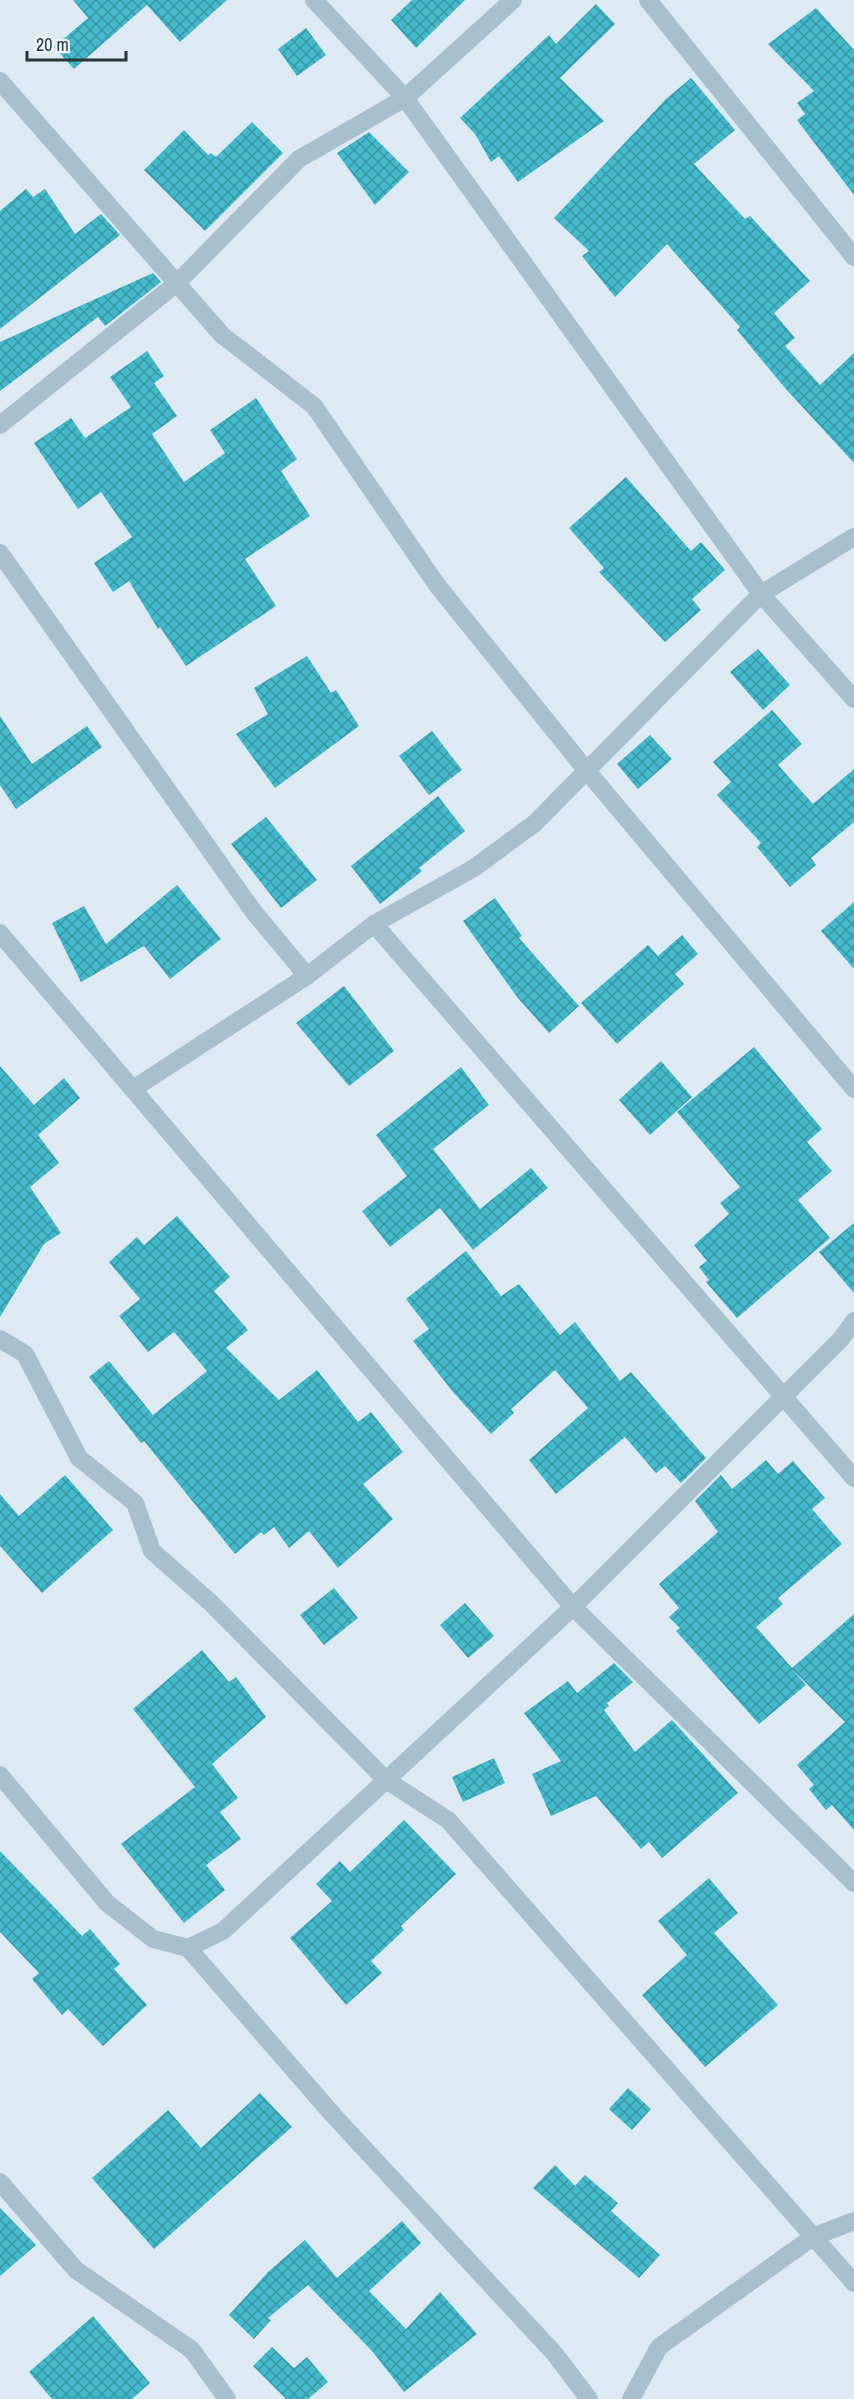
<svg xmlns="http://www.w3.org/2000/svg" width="854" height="2399" font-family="'Archivo Narrow',sans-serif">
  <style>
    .building { fill: url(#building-cross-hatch) }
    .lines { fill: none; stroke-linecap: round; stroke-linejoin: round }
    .minor { stroke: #a8c0cd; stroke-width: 18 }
  </style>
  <defs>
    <pattern id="building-cross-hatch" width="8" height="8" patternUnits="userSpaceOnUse" patternTransform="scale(1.5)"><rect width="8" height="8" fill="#44b9cb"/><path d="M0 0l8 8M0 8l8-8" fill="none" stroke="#3997a6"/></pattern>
  </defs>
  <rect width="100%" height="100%" fill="#ddeaf4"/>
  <!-- building -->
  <g class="building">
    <path d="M 73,0 L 227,0 L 180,42 L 147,5 L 74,69 L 54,47 L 88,18 Z"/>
    <path d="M 412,0 L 465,0 L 416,48 L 391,20 Z"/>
    <path d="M 596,4 L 615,24 L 560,78 L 604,121 L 518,182 L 499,156 L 491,162 L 475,134 L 460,118 L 549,35 L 556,44 Z"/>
    <path d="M 816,8 L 854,50 L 854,195 L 797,120 L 805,114 L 797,103 L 814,91 L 768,44 Z"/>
    <path d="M 306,28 L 326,55 L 297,76 L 278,49 Z"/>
    <path d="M 691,78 L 735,130 L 694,164 L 745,219 L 750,216 L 810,281 L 774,313 L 795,338 L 785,346 L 820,385 L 854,353 L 854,463 L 785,388 L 737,330 L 740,327 L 667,244 L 615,297 L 582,256 L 589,251 L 554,218 L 666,99 Z"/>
    <path d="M 252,122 L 283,153 L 205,231 L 144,170 L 184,130 L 208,155 L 211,153 L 216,157 Z"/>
    <path d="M 369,132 L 409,172 L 375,205 L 337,153 Z"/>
    <path d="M 26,189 L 33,197 L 45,189 L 75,234 L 101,214 L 120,235 L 0,329 L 0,211 Z"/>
    <path d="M 153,273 L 161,282 L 105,326 L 98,317 L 0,391 L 0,342 Z"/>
    <path d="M 147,351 L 164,376 L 154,383 L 177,416 L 152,434 L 184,482 L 225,453 L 210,430 L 256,398 L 297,459 L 281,471 L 310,516 L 245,559 L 276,606 L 186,666 L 160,627 L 158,629 L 129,581 L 113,592 L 94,563 L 132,537 L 101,492 L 78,509 L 34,443 L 71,418 L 85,438 L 131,407 L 110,377 Z"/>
    <path d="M 626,477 L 691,551 L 701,542 L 725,570 L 692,599 L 701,610 L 665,642 L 599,572 L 604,568 L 569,528 Z"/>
    <path d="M 758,649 L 790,685 L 763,710 L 730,672 Z"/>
    <path d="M 307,656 L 331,693 L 336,690 L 359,726 L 275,788 L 236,734 L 268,714 L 254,688 Z"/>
    <path d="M 772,710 L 802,744 L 778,765 L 813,804 L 854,769 L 854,822 L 811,858 L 816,865 L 790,887 L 757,847 L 761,843 L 717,795 L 731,782 L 713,762 Z"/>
    <path d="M 0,716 L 32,764 L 87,726 L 102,747 L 16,809 L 0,785 Z"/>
    <path d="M 432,731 L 462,770 L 429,795 L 399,756 Z"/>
    <path d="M 650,735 L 672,759 L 638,789 L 617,764 Z"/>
    <path d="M 438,796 L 465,831 L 419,868 L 422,871 L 380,904 L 351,866 Z"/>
    <path d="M 266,817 L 317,880 L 281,908 L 231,844 Z"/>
    <path d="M 177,885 L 221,939 L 170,979 L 144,946 L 81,982 L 52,923 L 84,906 L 106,944 Z"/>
    <path d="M 495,898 L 522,936 L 519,938 L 579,1006 L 549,1033 L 517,997 L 463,921 Z"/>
    <path d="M 854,902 L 854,969 L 821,931 Z"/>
    <path d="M 682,935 L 698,954 L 675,974 L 684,984 L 617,1044 L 581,1003 L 648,945 L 658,956 Z"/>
    <path d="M 344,986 L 394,1051 L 349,1086 L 296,1023 Z"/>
    <path d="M 754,1047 L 822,1129 L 807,1142 L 832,1171 L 798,1200 L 830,1238 L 737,1318 L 706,1282 L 709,1280 L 699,1267 L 707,1261 L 694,1245 L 729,1214 L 720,1203 L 740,1187 L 677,1112 Z"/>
    <path d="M 661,1061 L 692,1097 L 650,1135 L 619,1100 Z"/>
    <path d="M 0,1066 L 34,1105 L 64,1078 L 80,1098 L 38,1135 L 59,1163 L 30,1187 L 61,1233 L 44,1244 L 0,1317 Z"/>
    <path d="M 461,1067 L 489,1105 L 433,1149 L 480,1209 L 531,1168 L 548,1188 L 473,1250 L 440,1208 L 390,1247 L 362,1211 L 407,1176 L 376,1135 Z"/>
    <path d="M 177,1216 L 230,1277 L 214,1291 L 248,1330 L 226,1348 L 279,1400 L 317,1370 L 358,1422 L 371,1412 L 403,1452 L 363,1484 L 393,1519 L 338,1568 L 309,1531 L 289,1548 L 274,1527 L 264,1535 L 261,1532 L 235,1554 L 144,1441 L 141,1443 L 89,1377 L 109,1361 L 153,1415 L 207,1371 L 174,1332 L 148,1352 L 119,1316 L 140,1299 L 109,1262 L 137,1237 L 144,1245 Z"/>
    <path d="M 854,1223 L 854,1293 L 819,1252 Z"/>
    <path d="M 466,1251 L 501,1296 L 519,1284 L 560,1335 L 575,1322 L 620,1381 L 631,1372 L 706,1458 L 681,1483 L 665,1466 L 656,1473 L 625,1437 L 556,1494 L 529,1460 L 588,1408 L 555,1370 L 511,1409 L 514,1413 L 491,1434 L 453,1392 L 413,1341 L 429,1329 L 406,1299 Z"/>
    <path d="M 766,1460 L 778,1474 L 793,1461 L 825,1498 L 812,1509 L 842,1544 L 778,1598 L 783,1604 L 756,1627 L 792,1668 L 854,1614 L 854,1830 L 832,1805 L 826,1810 L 809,1789 L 814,1785 L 797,1765 L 845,1722 L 792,1669 L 806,1685 L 759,1724 L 676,1631 L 680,1628 L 669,1617 L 679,1608 L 659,1584 L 718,1532 L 695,1501 L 721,1475 L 732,1489 Z"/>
    <path d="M 65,1475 L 113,1530 L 42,1593 L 0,1546 L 0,1494 L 19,1516 Z"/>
    <path d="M 334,1588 L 358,1618 L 324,1645 L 300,1615 Z"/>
    <path d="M 465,1603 L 494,1636 L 468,1658 L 440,1625 Z"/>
    <path d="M 202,1650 L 229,1682 L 236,1677 L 266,1717 L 212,1764 L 238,1798 L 220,1812 L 241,1839 L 206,1865 L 225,1890 L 184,1923 L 121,1844 L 195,1787 L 133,1709 Z"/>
    <path d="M 614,1663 L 633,1682 L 607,1703 L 609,1706 L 604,1710 L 635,1752 L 672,1720 L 738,1793 L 662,1858 L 649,1842 L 641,1849 L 596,1796 L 551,1816 L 532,1774 L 561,1761 L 524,1713 L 568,1681 L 577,1693 Z"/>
    <path d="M 494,1758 L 505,1783 L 463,1802 L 452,1777 Z"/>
    <path d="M 404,1820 L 456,1874 L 401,1926 L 404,1930 L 371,1961 L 382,1973 L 346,2005 L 290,1938 L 332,1901 L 316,1884 L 340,1861 L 350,1872 Z"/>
    <path d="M 0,1851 L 82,1936 L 90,1929 L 120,1964 L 114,1969 L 147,2005 L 103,2046 L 68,2009 L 62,2015 L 32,1979 L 39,1973 L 0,1932 Z"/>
    <path d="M 709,1878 L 738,1913 L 714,1933 L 778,2005 L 705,2067 L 642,1995 L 687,1955 L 658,1921 Z"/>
    <path d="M 628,2088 L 651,2109 L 632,2130 L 609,2109 Z"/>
    <path d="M 260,2093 L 292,2127 L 154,2249 L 92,2178 L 168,2110 L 201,2148 Z"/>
    <path d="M 555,2165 L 575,2186 L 585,2175 L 618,2203 L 611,2211 L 660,2255 L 639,2278 L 533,2188 Z"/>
    <path d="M 0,2208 L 36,2245 L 0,2276 Z"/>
    <path d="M 402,2221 L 421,2243 L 369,2291 L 406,2329 L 440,2292 L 477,2334 L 404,2392 L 373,2352 L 308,2285 L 268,2318 L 271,2320 L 254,2339 L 229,2315 L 269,2271 L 305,2240 L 337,2278 Z"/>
    <path d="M 93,2316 L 150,2383 L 132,2399 L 52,2399 L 29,2372 Z"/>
    <path d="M 272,2347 L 294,2368 L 307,2357 L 328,2382 L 308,2399 L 286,2399 L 253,2366 Z"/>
  </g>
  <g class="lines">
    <!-- minor -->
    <g class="minor">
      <path d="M 314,0 L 405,98 L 761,594 L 854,699"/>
      <path d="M 648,0 L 854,257"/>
      <path d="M 0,81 L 222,335 L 314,406 L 437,585 L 587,771 L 854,1089"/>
      <path d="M 0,425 L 177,283 L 299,159 L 405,98 L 513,0"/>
      <path d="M 0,553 L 253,911 L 307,976"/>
      <path d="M 374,924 L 854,1478"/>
      <path d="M 0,933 L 573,1607 L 854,1883"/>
      <path d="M 133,1089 L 307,976 L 374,924 L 474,868 L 535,823 L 761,594 L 854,537"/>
      <path d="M 0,1339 L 25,1354 L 79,1458 L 135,1503 L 152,1551 L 211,1603 L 386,1780 L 448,1820 L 854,2283"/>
      <path d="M 0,1775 L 107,1903 L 153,1939 L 188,1948 L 223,1931 L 573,1607 L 841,1339 L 854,1321"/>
      <path d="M 188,1948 L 334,2116 L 554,2353 L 589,2399"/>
      <path d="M 0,2182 L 76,2270 L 192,2350 L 227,2399"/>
      <path d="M 631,2399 L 659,2347 L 813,2237 L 854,2221"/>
    </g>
  </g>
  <!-- scale -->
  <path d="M27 51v9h99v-9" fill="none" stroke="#293639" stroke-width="3"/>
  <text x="36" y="51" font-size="18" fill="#293639" stroke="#eaf4fb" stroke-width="4.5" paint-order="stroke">20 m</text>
</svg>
